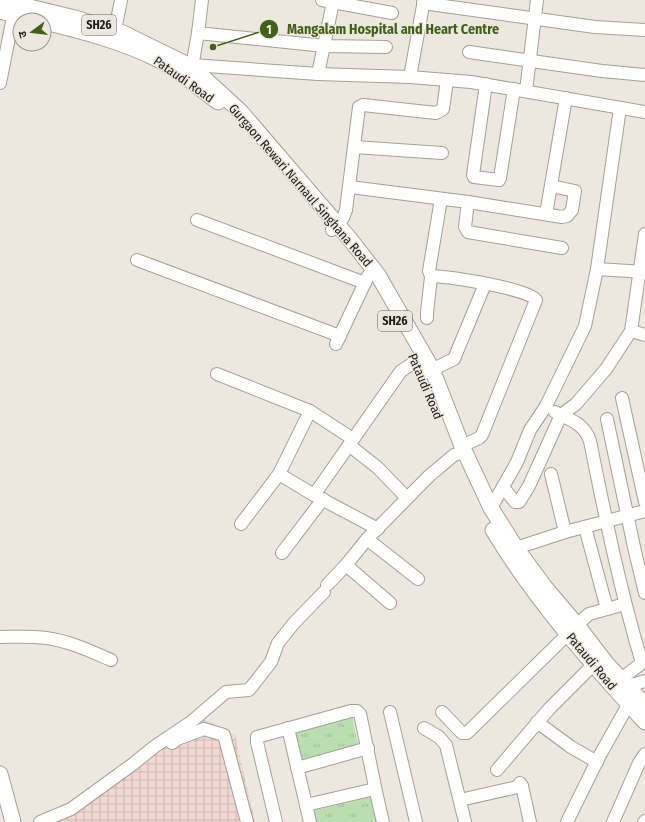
<svg xmlns="http://www.w3.org/2000/svg" width="645" height="822" font-family="'Fira Sans Condensed','Noto Sans Devanagari',sans-serif">
  <style>
    .industrial { fill: url(#industrial-grid) }
    .park { fill: url(#park-tufts) }
    .lines { fill: none; stroke-linecap: round; stroke-linejoin: round }
    .minor-casing { stroke: #a5a097; stroke-width: 14 }
    .major-casing { stroke: #a5a097; stroke-width: 17 }
    .minor { stroke: #fff; stroke-width: 12 }
    .major { stroke: #fff; stroke-width: 15 }
    .labels { text-anchor: middle; stroke-width: 3; stroke-linejoin: round; paint-order: stroke }
    .shield { fill: #ede8df; stroke: #5d5a55; stroke-width: 1 }
    .shield-label { font-size: 12px; font-weight: bold; fill: #1f1d1a }
    .street-label { font-size: 13px; fill: #1f1d1a; stroke: #ede8df }
    .leader { fill: none; stroke: #416116; stroke-width: 1.5 }
    .callout-dot { fill: #416116; stroke: #ede8df; stroke-width: 1.5 }
    .mark-label { font-size: 12px; text-anchor: middle; font-weight: bold; fill: #fff }
    .callout-label { font-size: 14px; text-anchor: middle; font-weight: bold; fill: #416116; stroke: #ede8df; stroke-width: 3; stroke-linejoin: round; paint-order: stroke }
  </style>
  <defs>
    <pattern id="industrial-grid" width="8" height="8" patternUnits="userSpaceOnUse"><rect width="8" height="8" fill="#f2d8d3"/><path d="M0 4h8M4 0v8" fill="none" stroke="#cfb9b5"/></pattern>
    <pattern id="park-tufts" width="24" height="20" patternUnits="userSpaceOnUse"><rect width="24" height="20" fill="#badeaf"/><path d="M3 7l-1-3M5 7V3M7 7l1-3M15 17l-1-3M17 17v-4M19 17l1-3" fill="none" stroke="#9fbe96"/></pattern>
  </defs>
  <rect width="100%" height="100%" fill="#ede8df"/>
  <!-- industrial -->
  <path class="industrial" d="M 201,718 L 235,735 L 255,822 L 41,822 Z"/>
  <!-- park -->
  <g class="park">
    <path d="M 352,716 L 359,749 L 299,763 L 292,731 Z"/>
    <path d="M 372,797 L 378,822 L 315,822 L 312,811 Z"/>
  </g>
  <g class="lines">
    <!-- minor casing -->
    <g class="minor-casing">
      <g id="minor">
        <path d="M 322,0 L 392,13"/>
        <path d="M 423,3 L 595,27 L 645,30"/>
        <path d="M 115,30 L 121,0"/>
        <path d="M 198,33 L 325,46 L 386,47"/>
        <path d="M 469,52 L 602,71 L 645,75"/>
        <path d="M 192,65 L 318,74 L 410,77 L 471,82 L 645,112"/>
        <path d="M 192,67 L 198,33 L 202,0"/>
        <path d="M 318,74 L 333,2"/>
        <path d="M 410,77 L 424,0"/>
        <path d="M 0,83 L 15,7"/>
        <path d="M 486,84 L 473,175 L 474,177 L 499,180 L 500,178 L 514,89"/>
        <path d="M 526,91 L 537,0"/>
        <path d="M 354,147 L 442,153"/>
        <path d="M 350,187 L 468,202 L 562,217 L 567,216 L 572,210 L 575,191 L 551,186"/>
        <path d="M 468,202 L 465,227 L 468,232 L 562,248"/>
        <path d="M 546,214 L 566,98"/>
        <path d="M 197,220 L 365,283"/>
        <path d="M 332,230 L 343,218 L 346,210 L 359,107 L 363,105 L 436,113 L 443,109 L 447,80"/>
        <path d="M 137,260 L 340,336"/>
        <path d="M 597,269 L 645,272"/>
        <path d="M 431,276 L 429,271 L 441,199"/>
        <path d="M 427,318 L 427,312 L 431,277 L 432,276 C 450,277 527,288 536,300 L 482,435 L 479,438 L 462,446"/>
        <path d="M 631,331 L 645,335"/>
        <path d="M 336,344 L 368,276 L 373,269"/>
        <path d="M 217,374 L 310,411 L 353,439"/>
        <path d="M 423,374 L 454,359 L 485,284"/>
        <path d="M 622,398 L 645,502"/>
        <path d="M 555,412 C 570,420 584,423 590,441 C 605,516 620,590 642,663 L 621,679"/>
        <path d="M 607,419 L 634,547 L 645,593"/>
        <path d="M 349,445 L 378,468 L 407,498"/>
        <path d="M 279,474 L 314,495 L 378,529"/>
        <path d="M 551,474 L 565,532"/>
        <path d="M 503,487 L 515,502 L 519,502 L 529,486 L 561,415 L 576,404 L 606,369 L 631,331 L 645,234"/>
        <path d="M 314,495 L 401,371 L 424,356"/>
        <path d="M 491,508 L 517,462 L 530,430 L 546,406 L 585,326 L 597,269 L 620,108"/>
        <path d="M 241,524 L 279,474 L 310,411"/>
        <path d="M 585,527 L 607,609"/>
        <path d="M 367,539 L 418,579"/>
        <path d="M 510,552 L 516,548 L 565,532 L 645,511"/>
        <path d="M 282,553 L 323,499"/>
        <path d="M 346,565 L 390,603"/>
        <path d="M 327,585 L 346,565 L 367,539 L 429,476 L 454,455 L 464,452"/>
        <path d="M 0,637 C 16,637 31,636 46,638 C 69,641 90,651 111,660"/>
        <path d="M 628,686 L 645,681"/>
        <path d="M 390,712 L 416,822"/>
        <path d="M 442,712 L 462,733 L 467,733 L 577,625 L 589,614 L 625,604"/>
        <path d="M 537,722 L 571,747 L 597,762"/>
        <path d="M 288,728 L 310,822"/>
        <path d="M 424,728 L 439,737 L 446,745 L 465,822"/>
        <path d="M 172,743 L 177,739 L 204,729 L 224,735 L 247,822"/>
        <path d="M 297,768 L 368,748"/>
        <path d="M 497,770 L 549,709 L 593,665"/>
        <path d="M 520,783 L 522,786 L 530,822"/>
        <path d="M 460,800 L 522,786"/>
        <path d="M 306,805 L 375,789"/>
        <path d="M 40,822 L 71,809 L 133,764 L 154,747 L 191,722 L 226,692 L 249,690 L 271,662 L 278,643 L 294,623 L 324,592"/>
        <path d="M 276,822 L 257,742 L 257,737 L 351,711 L 357,711 L 360,714 C 368,750 374,786 383,822"/>
        <path d="M 567,822 L 600,755 L 632,698"/>
        <path d="M 613,822 L 639,763 L 645,754"/>
        <path d="M 644,822 L 645,821"/>
      </g>
    </g>
    <!-- major casing -->
    <g class="major-casing">
      <g id="major">
        <path d="M 0,0 L 75,18 L 123,33 L 192,67 L 241,112 L 349,238 L 378,275 L 432,369 L 462,446 L 491,508 L 516,548 L 544,586 L 577,625 L 606,663 L 645,705"/>
        <path d="M 0,11 L 35,20"/>
        <path d="M 44,22 C 82,31 120,41 155,58 C 177,68 199,88 218,102"/>
        <path d="M 493,530 C 535,600 590,662 645,722"/>
        <path d="M 0,774 L 13,822"/>
      </g>
    </g>
    <!-- minor -->
    <use href="#minor" class="minor"/>
    <!-- major -->
    <use href="#major" class="major"/>
  </g>
  <g class="labels">
    <!-- shield labels -->
    <g class="shield">
      <rect x="82" y="15" width="34" height="20" rx="3"/>
      <rect x="378" y="311" width="34" height="20" rx="3"/>
    </g>
    <g class="shield-label">
      <text x="99" y="29">SH26</text>
      <text x="395" y="325">SH26</text>
    </g>
    <!-- street labels -->
    <g class="street-label">
      <text transform="translate(184 79) rotate(35)" y="5">Pataudi Road</text>
      <text transform="translate(301 185) rotate(49)" y="5">Gurgaon Rewari Narnaul Singhana Road</text>
      <text transform="translate(426 386) rotate(67)" y="5">Pataudi Road</text>
      <text transform="translate(592 661) rotate(50)" y="5">Pataudi Road</text>
    </g>
  </g>
  <!-- callouts -->
  <path class="leader" d="M213 47L269 29"/>
  <g class="callout-dot">
    <circle cx="213" cy="47" r="4"/>
    <circle cx="269" cy="29" r="10"/>
  </g>
  <g class="mark-label">
    <text x="269" y="34">1</text>
  </g>
  <g class="callout-label">
    <text x="393" y="34">Mangalam Hospital and Heart Centre</text>
  </g>
  <!-- north arrow -->
  <g transform="translate(32 32) rotate(255)"><circle r="19" fill="#ede8df" stroke="#9b9790"/>
  <path d="M0-3L7 15L0 10L-7 15Z" fill="#416116"/>
  <text y="-6" font-size="11" font-weight="bold" text-anchor="middle" fill="#1f1d1a">उ</text>
  </g>
</svg>
